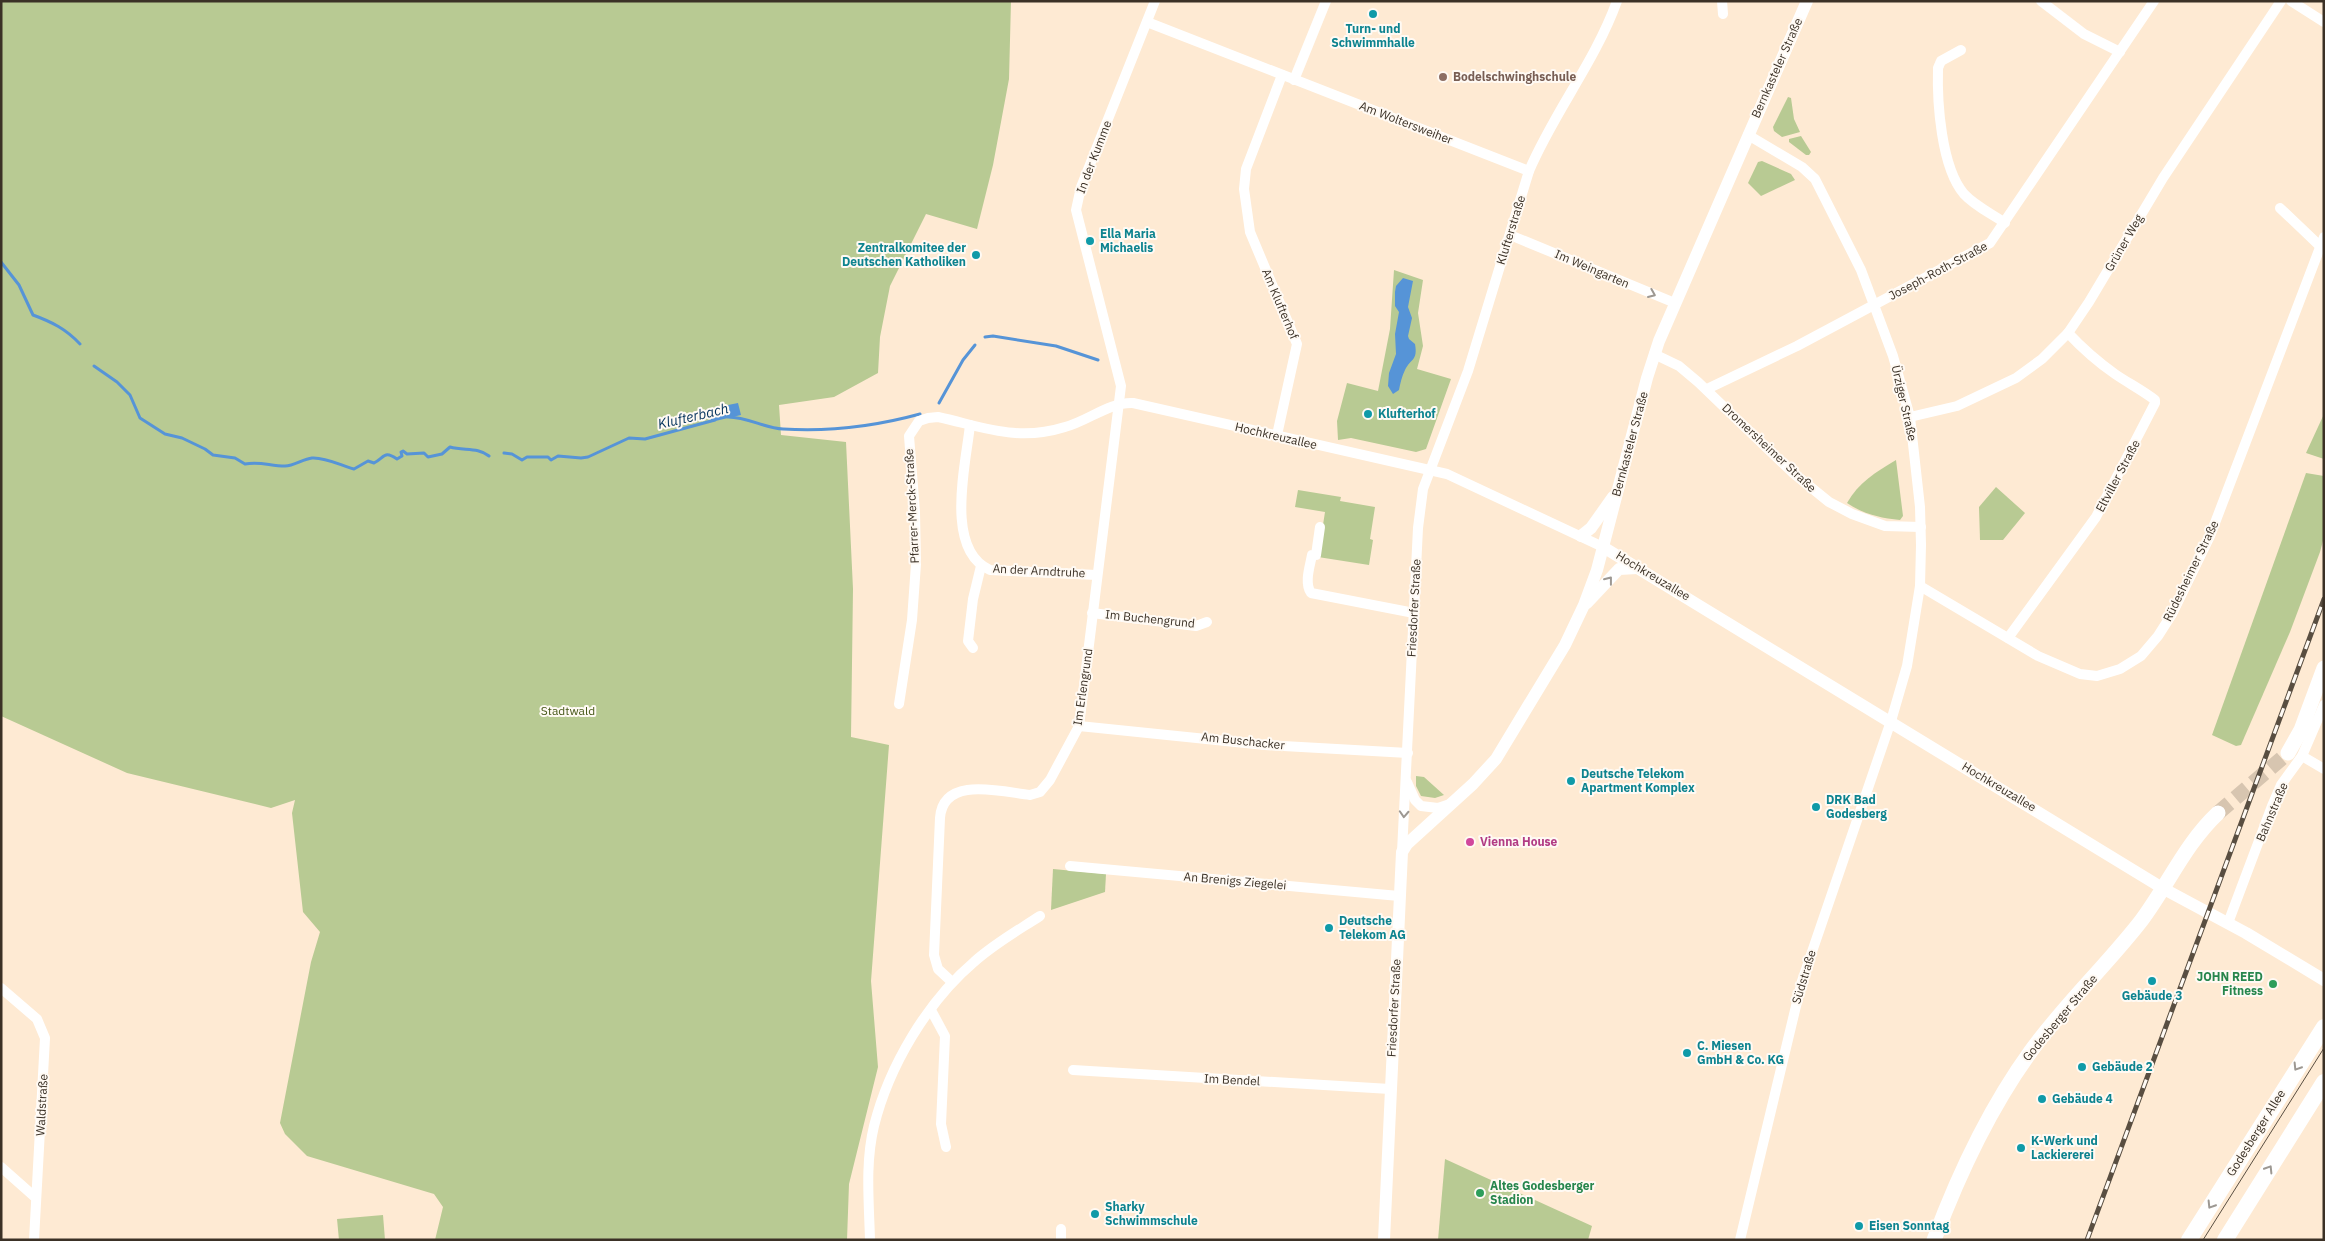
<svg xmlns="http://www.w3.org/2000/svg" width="2325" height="1241" font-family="'IBM Plex Sans',sans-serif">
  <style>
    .green { fill: #b8ca93 }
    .water { fill: #5694d7 }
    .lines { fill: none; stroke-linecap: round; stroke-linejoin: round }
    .stream { stroke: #5694d7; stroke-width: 3 }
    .secondary-tunnel { stroke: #d7c5b0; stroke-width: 15; stroke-dasharray: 15 8; stroke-linecap: butt }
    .minor { stroke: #fff; stroke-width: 10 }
    .tertiary { stroke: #fff; stroke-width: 12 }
    .secondary { stroke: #fff; stroke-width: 15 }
    .primary { stroke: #fff; stroke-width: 16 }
    .tram { stroke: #594e41; stroke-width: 1 }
    .rail-casing { stroke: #594e41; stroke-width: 5 }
    .rail { stroke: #fffaf4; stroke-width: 3; stroke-dasharray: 9; stroke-linecap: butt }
    .oneway { stroke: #9d9892 }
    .culture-dot { fill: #0f9aa8; stroke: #fffaf4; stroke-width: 2 }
    .education-dot { fill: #8d6e63; stroke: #fffaf4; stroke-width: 2 }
    .hotel-dot { fill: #d1479c; stroke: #fffaf4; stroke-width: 2 }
    .leisure-dot { fill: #2e9e5b; stroke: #fffaf4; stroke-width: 2 }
    .labels { text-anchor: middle; stroke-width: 4; stroke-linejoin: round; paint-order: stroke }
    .culture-label { font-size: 12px; font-weight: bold; fill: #0d838f; stroke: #fffaf4; text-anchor: start }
    .street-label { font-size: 12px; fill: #3b3126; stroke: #fffaf4 }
    .education-label { font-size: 12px; font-weight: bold; fill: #785e54; stroke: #fffaf4; text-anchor: start }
    .park-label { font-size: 12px; fill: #455617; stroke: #fffaf4 }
    .hotel-label { font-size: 12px; font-weight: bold; fill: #b23c85; stroke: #fffaf4; text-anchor: start }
    .leisure-label { font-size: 12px; font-weight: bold; fill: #27864d; stroke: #fffaf4; text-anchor: end }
    .water-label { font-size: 14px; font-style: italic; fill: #01305a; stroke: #fffaf4 }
  </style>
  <rect width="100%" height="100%" fill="#feead3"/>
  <!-- green -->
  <g class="green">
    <path d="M 1,1 L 1011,1 L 1009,79 L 993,165 L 977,229 L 926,214 L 890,286 L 880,337 L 878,373 L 834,397 L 779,405 L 781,435 L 846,442 L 853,589 L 851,737 L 889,745 L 871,981 L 878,1067 L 849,1184 L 847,1240 L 435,1240 L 443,1207 L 434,1194 L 307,1156 L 285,1134 L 280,1123 L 311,962 L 320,932 L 303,912 L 292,813 L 295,800 L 271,808 L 127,773 L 1,716 Z"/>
    <path d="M 1788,97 L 1791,98 L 1794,119 L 1800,132 L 1782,137 L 1774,131 L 1773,127 Z"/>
    <path d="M 1801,136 L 1811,152 L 1809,155 L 1806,155 L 1789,142 L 1789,139 Z"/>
    <path d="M 1762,161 L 1791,174 L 1795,180 L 1761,196 L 1748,183 L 1758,162 Z"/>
    <path d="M 1394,270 L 1423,280 L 1418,313 L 1423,346 L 1417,369 L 1451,379 L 1426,449 L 1416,452 L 1351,438 L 1338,440 L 1337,421 L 1347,383 L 1378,391 L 1390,329 Z"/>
    <path d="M 2324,414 L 2324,459 L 2306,453 Z"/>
    <path d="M 1896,460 L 1903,516 L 1900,520 C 1880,518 1863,514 1847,503 C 1858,483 1876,472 1896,460 Z"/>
    <path d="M 2306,473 L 2324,476 L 2324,537 L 2320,552 L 2290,632 L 2241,745 L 2236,746 L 2212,735 Z"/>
    <path d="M 1996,487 L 2025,513 L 2003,540 L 1980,540 L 1979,507 Z"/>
    <path d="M 1298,490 L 1341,497 L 1340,501 L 1375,507 L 1370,539 L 1373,540 L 1369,565 L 1318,557 L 1325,512 L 1295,507 Z"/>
    <path d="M 1416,776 L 1424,777 L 1444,795 L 1435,798 L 1421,796 L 1416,786 Z"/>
    <path d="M 1053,869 L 1106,874 L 1105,892 L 1051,910 Z"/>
    <path d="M 1445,1159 L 1592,1226 L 1588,1240 L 1438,1240 Z"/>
    <path d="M 383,1215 L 385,1240 L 339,1240 L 337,1219 Z"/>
  </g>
  <!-- water -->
  <g class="water">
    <path d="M 1403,278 L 1413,281 L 1408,307 L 1412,318 L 1408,336 L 1409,339 L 1415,344 C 1418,361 1411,358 1405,370 C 1402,376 1400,384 1399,390 L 1393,394 L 1388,386 L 1389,373 L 1396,354 L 1395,334 L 1399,312 L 1395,306 L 1395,292 L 1396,286 Z"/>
    <path d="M 738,403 L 741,415 L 711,422 L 708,409 Z"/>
  </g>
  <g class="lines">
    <!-- stream -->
    <g class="stream">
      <path d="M 1,262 L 19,285 L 33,315 C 52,322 66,329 80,344"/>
      <path d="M 985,337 L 993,336 L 1056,346 L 1098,360"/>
      <path d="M 94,366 L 117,382 L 130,395 L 140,418 L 165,434 L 182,438 L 205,449 L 213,455 L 235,458 L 245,464 C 260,461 270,466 285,466 C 294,466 303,459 312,458 C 325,457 340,465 354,469 L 368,461 L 374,463 C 385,457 384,450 397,459 L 402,456 L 401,452 L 403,451 L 407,454 L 424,453 L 428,457 L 442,454 L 450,447 C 464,451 478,447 489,456"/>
      <path d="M 939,403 L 963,360 L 975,345"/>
      <path d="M 728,417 C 748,417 764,428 783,429 C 829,432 876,426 920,414"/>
      <path d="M 504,453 L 512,454 L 522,460 L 527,457 L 548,457 L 551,460 L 558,456 L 581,458 L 588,457 L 629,438 L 645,439 L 715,420"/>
    </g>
    <!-- secondary-tunnel -->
    <path class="secondary-tunnel" d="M 2218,813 L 2288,753"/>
    <!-- minor -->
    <g class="minor">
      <path d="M 1722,1 L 1723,14"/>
      <path d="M 2041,1 L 2084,34 L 2120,52"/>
      <path d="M 2291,1 L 2324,22"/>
      <path d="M 1147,22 L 1529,171"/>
      <path d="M 1961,50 L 1941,61 L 1938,68 C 1937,102 1941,167 1964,194 C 1975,206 1992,214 2005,223"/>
      <path d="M 1294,80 L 1326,1"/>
      <path d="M 2280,208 L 2320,246"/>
      <path d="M 1510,235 L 1675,303"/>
      <path d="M 1654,354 L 1679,366 L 1698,382 L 1792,472 L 1829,502 L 1852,514 L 1885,526 L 1921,527"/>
      <path d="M 1707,389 L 1797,346 L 1990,243 L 2154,1"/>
      <path d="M 1910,417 L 1957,406 L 2016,378 L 2042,359 L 2068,333 L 2089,302 L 2163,178 L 2281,1"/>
      <path d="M 970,425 C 966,464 944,550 990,570 L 1097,575"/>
      <path d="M 1277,435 L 1297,344 L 1250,232 L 1244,189 L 1246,169 L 1282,75"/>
      <path d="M 1320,527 L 1316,555 L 1312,555 C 1310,566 1304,583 1311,593 L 1414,613"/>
      <path d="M 1920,586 L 2038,656 L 2080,674 L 2097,676 L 2120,669 L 2141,656 L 2158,636 L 2172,614 L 2210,536 L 2324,237"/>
      <path d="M 1092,613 L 1196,626 L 1207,622"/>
      <path d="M 2008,638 L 2096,517 L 2155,403 L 2155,400 C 2142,390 2128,383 2115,374 C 2098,362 2082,348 2068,333"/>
      <path d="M 973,648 L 968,641 L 973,599 L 981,566"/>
      <path d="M 899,704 L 912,620 L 916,564 L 915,512 L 909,436 L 919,421 L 928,418 L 938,417 C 984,427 1017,442 1065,427 C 1088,421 1109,402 1133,403 L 1447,474 L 1603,547"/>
      <path d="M 1079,726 L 1265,745 L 1408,753"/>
      <path d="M 2302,756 L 2324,769"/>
      <path d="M 1407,782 L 1415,800 L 1421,806 L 1438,808 L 1450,804"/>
      <path d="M 1402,852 L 1418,528 L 1423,489 L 1468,371 L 1529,171 C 1554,112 1595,62 1617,1"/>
      <path d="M 1070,866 L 1399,896"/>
      <path d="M 2228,923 L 2272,806 L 2281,785 L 2302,756 L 2324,705"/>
      <path d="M 952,982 L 938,969 L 934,955 L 940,818 C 943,775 1002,792 1030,795 L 1040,792 L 1050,780 L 1079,726 L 1121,386 L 1076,210 L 1081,187 L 1155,1"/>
      <path d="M 1,988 L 37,1019 L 45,1038 L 34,1240"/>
      <path d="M 931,1010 L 945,1036 L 941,1124 L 946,1147"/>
      <path d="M 1073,1070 L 1390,1089"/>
      <path d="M 1,1167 L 36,1198"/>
      <path d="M 1061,1229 L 1061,1240"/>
      <path d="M 870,1240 C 869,1202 865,1163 874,1126 C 889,1066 927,1002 974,962 C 994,944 1017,931 1040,916"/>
      <path d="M 1740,1240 L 1802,981 L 1891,721 L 1907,666 L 1920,586 L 1921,545 L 1920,507 L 1910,417 L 1893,356 L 1861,270 L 1815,179 L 1802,167 L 1748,135"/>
    </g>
    <!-- tertiary -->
    <g class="tertiary">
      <path d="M 1581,536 L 1591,528 L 1613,497"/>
      <path d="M 1603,547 L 2164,889 L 2246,933 L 2324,980"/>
      <path d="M 1587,603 L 1619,569 L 1637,568"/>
      <path d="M 1384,1240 L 1402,852 L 1407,844 L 1473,784 L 1496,759 L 1565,645 L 1584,605 L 1597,570 L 1647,378 L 1659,341 L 1807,1"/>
    </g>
    <!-- secondary -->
    <g class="secondary">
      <path d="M 2288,753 L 2301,730 L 2324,668"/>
      <path d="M 1934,1240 C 1959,1173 1989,1109 2031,1051 C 2064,1005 2106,966 2141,921 C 2168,885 2185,844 2218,813"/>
    </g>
    <!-- primary -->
    <g class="primary">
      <path d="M 2189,1240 L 2324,1027"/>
      <path d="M 2225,1240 L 2324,1082"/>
    </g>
    <!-- tram -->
    <path class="tram" d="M 2203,1240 L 2324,1048"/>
    <!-- rail casing -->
    <g class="rail-casing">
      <path id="rail" d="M 2087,1240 L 2324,599"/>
    </g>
    <!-- rail -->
    <use href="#rail" class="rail"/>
  </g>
  <!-- one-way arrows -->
  <defs><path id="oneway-chevron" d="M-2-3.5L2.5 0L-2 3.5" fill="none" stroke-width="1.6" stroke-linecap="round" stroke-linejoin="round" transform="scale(1.25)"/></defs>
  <g class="oneway">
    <use href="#oneway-chevron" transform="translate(1652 294) rotate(23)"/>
    <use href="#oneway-chevron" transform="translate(1609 580) rotate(-52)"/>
    <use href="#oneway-chevron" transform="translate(1404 814) rotate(93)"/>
    <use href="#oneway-chevron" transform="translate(2297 1067) rotate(122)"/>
    <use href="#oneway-chevron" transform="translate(2269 1169) rotate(-58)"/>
    <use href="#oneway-chevron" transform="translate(2211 1205) rotate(122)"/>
  </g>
  <!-- markers -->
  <g class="culture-dot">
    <circle cx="1373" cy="14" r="5"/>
    <circle cx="1090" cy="241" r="5"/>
    <circle cx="976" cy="255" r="5"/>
    <circle cx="1368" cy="414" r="5"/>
    <circle cx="1571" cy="781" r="5"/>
    <circle cx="1816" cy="807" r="5"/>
    <circle cx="1329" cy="928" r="5"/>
    <circle cx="2152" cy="981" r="5"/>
    <circle cx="1687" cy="1053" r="5"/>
    <circle cx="2082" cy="1067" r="5"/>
    <circle cx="2042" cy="1099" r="5"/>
    <circle cx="2021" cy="1148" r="5"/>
    <circle cx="1095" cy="1214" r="5"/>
    <circle cx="1859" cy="1226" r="5"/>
  </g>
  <circle class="education-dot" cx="1443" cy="77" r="5"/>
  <circle class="hotel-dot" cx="1470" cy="842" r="5"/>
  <g class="leisure-dot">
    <circle cx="2273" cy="984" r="5"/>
    <circle cx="1480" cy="1193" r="5"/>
  </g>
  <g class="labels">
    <!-- culture labels -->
    <g class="culture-label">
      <text x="1373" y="33" text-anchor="middle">Turn- und<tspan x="1373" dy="14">Schwimmhalle</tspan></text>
      <text x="1100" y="238">Ella Maria<tspan x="1100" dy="14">Michaelis</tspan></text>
      <text x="966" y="252" text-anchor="end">Zentralkomitee der<tspan x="966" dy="14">Deutschen Katholiken</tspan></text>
      <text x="1378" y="418">Klufterhof</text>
      <text x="1581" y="778">Deutsche Telekom<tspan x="1581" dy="14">Apartment Komplex</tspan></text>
      <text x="1826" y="804">DRK Bad<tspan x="1826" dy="14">Godesberg</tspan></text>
      <text x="1339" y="925">Deutsche<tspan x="1339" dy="14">Telekom AG</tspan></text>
      <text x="2152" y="1000" text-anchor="middle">Gebäude 3</text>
      <text x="1697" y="1050">C. Miesen<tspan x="1697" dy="14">GmbH &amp; Co. KG</tspan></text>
      <text x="2092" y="1071">Gebäude 2</text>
      <text x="2052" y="1103">Gebäude 4</text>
      <text x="2031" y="1145">K-Werk und<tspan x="2031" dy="14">Lackiererei</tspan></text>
      <text x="1105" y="1211">Sharky<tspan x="1105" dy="14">Schwimmschule</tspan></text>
      <text x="1869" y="1230">Eisen Sonntag</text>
    </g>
    <!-- street labels -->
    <g class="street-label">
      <text transform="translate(1777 68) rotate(-66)" y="4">Bernkasteler Straße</text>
      <text transform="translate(1406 123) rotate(21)" y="4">Am Woltersweiher</text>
      <text transform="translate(1094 157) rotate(-69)" y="4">In der Kumme</text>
      <text transform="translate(1511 230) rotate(-73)" y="4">Klufterstraße</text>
      <text transform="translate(2124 243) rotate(-60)" y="4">Grüner Weg</text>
      <text transform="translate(1592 269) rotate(23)" y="4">Im Weingarten</text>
      <text transform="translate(1938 271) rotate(-28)" y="4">Joseph-Roth-Straße</text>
      <text transform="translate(1280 304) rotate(67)" y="4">Am Klufterhof</text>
      <text transform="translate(1904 403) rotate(77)" y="4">Ürziger Straße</text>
      <text transform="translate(1276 436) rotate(13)" y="4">Hochkreuzallee</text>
      <text transform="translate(1630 444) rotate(-75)" y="4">Bernkasteler Straße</text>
      <text transform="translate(1769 448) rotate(43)" y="4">Dromersheimer Straße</text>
      <text transform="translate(2118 476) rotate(-62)" y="4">Eltviller Straße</text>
      <text transform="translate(912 506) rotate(-93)" y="4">Pfarrer-Merck-Straße</text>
      <text transform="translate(1039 571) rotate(3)" y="4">An der Arndtruhe</text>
      <text transform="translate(2191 571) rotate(-64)" y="4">Rüdesheimer Straße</text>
      <text transform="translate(1653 576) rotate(31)" y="4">Hochkreuzallee</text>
      <text transform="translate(1414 608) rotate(-87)" y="4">Friesdorfer Straße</text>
      <text transform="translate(1150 619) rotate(6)" y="4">Im Buchengrund</text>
      <text transform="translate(1083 687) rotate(-82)" y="4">Im Erlengrund</text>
      <text transform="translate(1243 741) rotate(6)" y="4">Am Buschacker</text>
      <text transform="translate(1999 787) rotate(31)" y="4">Hochkreuzallee</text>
      <text transform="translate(2272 812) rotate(-67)" y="4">Bahnstraße</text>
      <text transform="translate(1235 881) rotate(5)" y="4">An Brenigs Ziegelei</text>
      <text transform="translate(1804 977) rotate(-73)" y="4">Südstraße</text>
      <text transform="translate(1394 1008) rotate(-87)" y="4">Friesdorfer Straße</text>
      <text transform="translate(2060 1018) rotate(-50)" y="4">Godesberger Straße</text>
      <text transform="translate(1232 1080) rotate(3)" y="4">Im Bendel</text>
      <text transform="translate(42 1105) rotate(-87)" y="4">Waldstraße</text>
      <text transform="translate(2256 1133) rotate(-58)" y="4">Godesberger Allee</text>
    </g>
    <!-- education labels -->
    <g class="education-label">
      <text x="1453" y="81">Bodelschwinghschule</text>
    </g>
    <!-- park labels -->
    <g class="park-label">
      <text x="568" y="715">Stadtwald</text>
    </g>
    <!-- hotel labels -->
    <g class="hotel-label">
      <text x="1480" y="846">Vienna House</text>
    </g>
    <!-- leisure labels -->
    <g class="leisure-label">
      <text x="2263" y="981">JOHN REED<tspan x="2263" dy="14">Fitness</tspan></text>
      <text x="1490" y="1190" text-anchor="start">Altes Godesberger<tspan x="1490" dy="14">Stadion</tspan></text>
    </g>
    <!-- water labels -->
    <g class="water-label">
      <text transform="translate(693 416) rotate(-13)" y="5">Klufterbach</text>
    </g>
  </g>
  <!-- border -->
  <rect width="2325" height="1241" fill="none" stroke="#3b3126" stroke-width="5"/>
</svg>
